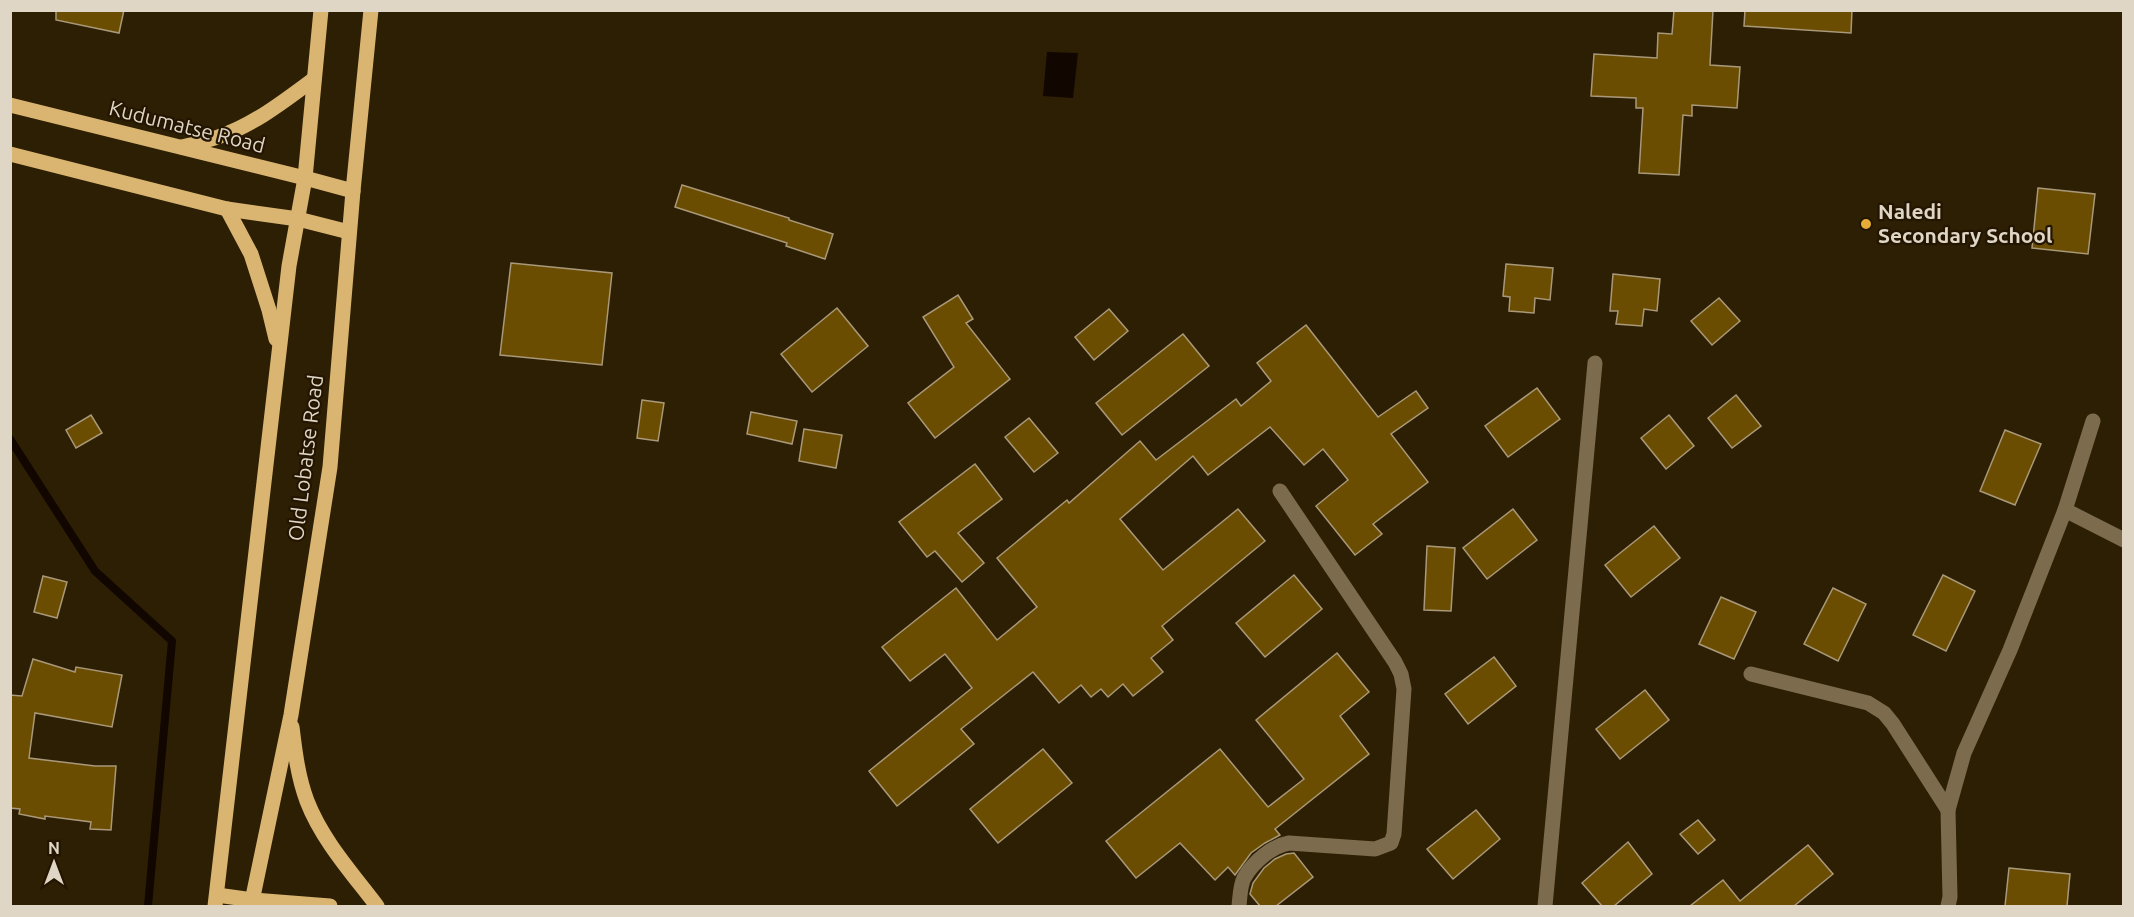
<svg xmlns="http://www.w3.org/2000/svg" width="2134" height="917" font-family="Ubuntu,sans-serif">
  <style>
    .water { fill: #110600 }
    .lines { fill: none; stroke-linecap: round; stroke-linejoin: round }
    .stream { stroke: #110600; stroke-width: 8 }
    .building { fill: #6b4d02; stroke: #a99879; stroke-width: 1.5 }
    .minor { stroke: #7c6b4c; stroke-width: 15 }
    .major { stroke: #dab572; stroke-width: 15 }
    .poi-dot { fill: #e5ad36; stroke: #231500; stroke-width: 2 }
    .labels { text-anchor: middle; stroke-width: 4.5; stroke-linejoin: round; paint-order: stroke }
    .street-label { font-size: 21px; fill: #dfd6c6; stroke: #231500 }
    .poi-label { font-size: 21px; font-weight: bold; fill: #dfd6c6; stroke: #231500; text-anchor: start }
  </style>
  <rect width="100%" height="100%" fill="#2d1f03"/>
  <!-- water -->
  <path class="water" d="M 1047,52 L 1078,53 L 1073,98 L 1043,96 Z"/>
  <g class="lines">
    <!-- stream -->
    <path class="stream" d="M 10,439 L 95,571 L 172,641 L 148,906"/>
  </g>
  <!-- building -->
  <g class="building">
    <path d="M 56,10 L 124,10 L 119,33 L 56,20 Z"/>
    <path d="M 1674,10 L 1713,10 L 1710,65 L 1740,67 L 1737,108 L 1692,105 L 1692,116 L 1683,115 L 1679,175 L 1639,173 L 1643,108 L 1636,108 L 1636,98 L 1591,96 L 1594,54 L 1657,58 L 1658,33 L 1672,34 Z"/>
    <path d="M 1745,10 L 1852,10 L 1851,33 L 1744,26 Z"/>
    <path d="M 682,185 L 789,218 L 789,220 L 833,234 L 825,259 L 786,246 L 787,243 L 675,207 Z"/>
    <path d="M 2038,188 L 2095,194 L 2088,254 L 2032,248 Z"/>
    <path d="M 511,263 L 612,273 L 602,365 L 500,355 Z"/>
    <path d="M 1506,264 L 1553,268 L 1550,300 L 1535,298 L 1534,313 L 1509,311 L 1510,297 L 1503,296 Z"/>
    <path d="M 1613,274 L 1660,279 L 1657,311 L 1644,309 L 1642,326 L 1616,324 L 1618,311 L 1610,311 Z"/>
    <path d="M 958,295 L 973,319 L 966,323 L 1010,379 L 935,438 L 908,403 L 954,367 L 923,317 Z"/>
    <path d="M 1719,298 L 1740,321 L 1712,345 L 1691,321 Z"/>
    <path d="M 837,308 L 868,346 L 812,392 L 781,354 Z"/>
    <path d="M 1109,309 L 1128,331 L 1094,360 L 1075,337 Z"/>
    <path d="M 1306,325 L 1378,417 L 1416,391 L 1428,408 L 1391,434 L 1428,482 L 1373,524 L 1382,534 L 1355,555 L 1316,506 L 1348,480 L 1323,449 L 1304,465 L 1270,427 L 1208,475 L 1193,456 L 1120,519 L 1163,570 L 1238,509 L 1265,541 L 1162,626 L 1173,640 L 1151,658 L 1163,672 L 1133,696 L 1123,684 L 1108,697 L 1101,689 L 1091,697 L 1081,685 L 1059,703 L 1033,672 L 961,729 L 974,744 L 897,806 L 869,771 L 972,688 L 945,654 L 910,681 L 882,647 L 956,588 L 997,640 L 1037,607 L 997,558 L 1067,500 L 1069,503 L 1140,441 L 1156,460 L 1236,399 L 1241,406 L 1271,381 L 1257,363 Z"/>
    <path d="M 1183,334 L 1209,366 L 1122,435 L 1096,403 Z"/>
    <path d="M 1537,388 L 1560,419 L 1508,457 L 1485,426 Z"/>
    <path d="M 1736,395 L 1761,426 L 1732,448 L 1708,418 Z"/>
    <path d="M 642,400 L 664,403 L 658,441 L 637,438 Z"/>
    <path d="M 751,412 L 797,421 L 792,444 L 747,434 Z"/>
    <path d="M 91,415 L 102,433 L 76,448 L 66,430 Z"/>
    <path d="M 1669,415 L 1694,446 L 1666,469 L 1641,438 Z"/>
    <path d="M 1029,418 L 1058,453 L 1034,472 L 1005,437 Z"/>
    <path d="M 804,429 L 842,435 L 836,468 L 799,461 Z"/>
    <path d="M 2005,430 L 2041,444 L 2015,505 L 1980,491 Z"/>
    <path d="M 975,464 L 1002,499 L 958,533 L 984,563 L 962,582 L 935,551 L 927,557 L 899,522 Z"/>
    <path d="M 1513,509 L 1537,540 L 1487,579 L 1463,548 Z"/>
    <path d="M 1654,526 L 1680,558 L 1631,597 L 1605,565 Z"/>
    <path d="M 1427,546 L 1455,548 L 1451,611 L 1424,610 Z"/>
    <path d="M 1294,575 L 1322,609 L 1265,657 L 1236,623 Z"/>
    <path d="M 1943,575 L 1975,591 L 1946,651 L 1913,635 Z"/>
    <path d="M 43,576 L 67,582 L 57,618 L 34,612 Z"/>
    <path d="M 1833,588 L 1866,604 L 1838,661 L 1804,644 Z"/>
    <path d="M 1721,597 L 1756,612 L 1734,659 L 1699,644 Z"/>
    <path d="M 1337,653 L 1369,692 L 1340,716 L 1369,754 L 1275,829 L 1280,835 L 1265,843 L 1251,853 L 1235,875 L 1228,867 L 1215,880 L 1180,843 L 1136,878 L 1106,841 L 1220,749 L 1268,807 L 1304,779 L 1256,720 Z"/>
    <path d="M 1494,657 L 1516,686 L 1468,724 L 1445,694 Z"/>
    <path d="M 33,659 L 75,672 L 76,667 L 122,675 L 112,727 L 35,713 L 29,758 L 95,766 L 116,766 L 111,830 L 90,829 L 91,822 L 45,816 L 45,819 L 19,814 L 20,809 L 10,808 L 10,695 L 22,696 Z"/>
    <path d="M 1645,690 L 1669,720 L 1620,759 L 1596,729 Z"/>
    <path d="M 1043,749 L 1072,783 L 998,843 L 970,809 Z"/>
    <path d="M 1476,810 L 1500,839 L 1453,879 L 1427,849 Z"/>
    <path d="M 1698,820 L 1715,840 L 1698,854 L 1680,834 Z"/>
    <path d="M 1628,842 L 1652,874 L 1614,906 L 1602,906 L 1582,883 Z"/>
    <path d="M 1808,845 L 1833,874 L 1794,906 L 1690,906 L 1723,880 L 1740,901 Z"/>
    <path d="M 1294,853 L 1313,877 L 1276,906 L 1260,906 L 1250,894 L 1253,883 L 1264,868 L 1275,859 L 1286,854 Z"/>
    <path d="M 2009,868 L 2070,874 L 2067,906 L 2005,906 Z"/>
  </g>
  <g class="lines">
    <!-- minor -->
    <g class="minor">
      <path d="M 2093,421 L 2065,510 L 2124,540"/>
      <path d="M 1751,674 L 1868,703 L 1884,713 L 1893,724 L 1948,810"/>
      <path d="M 1239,906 C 1240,897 1240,886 1244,878 C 1253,862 1272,846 1289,843 L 1375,849 L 1391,843 L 1394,834 L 1404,689 L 1401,674 L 1395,662 L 1280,491"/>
      <path d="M 1545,906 L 1595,363"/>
      <path d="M 1948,906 L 1950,897 L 1948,810 L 1964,753 L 2010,650 L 2065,510"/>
    </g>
    <!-- major -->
    <g class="major">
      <path d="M 10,105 L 305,178 L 353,191"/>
      <path d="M 182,147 C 194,144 206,141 218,137 C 254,125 284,101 314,79"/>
      <path d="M 10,154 L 227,209 L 298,219 L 349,232"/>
      <path d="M 227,209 L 251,254 L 269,310 L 276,339"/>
      <path d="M 292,727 C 295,752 298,777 307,801 C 322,840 352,873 377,906"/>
      <path d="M 217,895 L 253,900 L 330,906"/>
      <path d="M 215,906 L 289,266 L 305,178 L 321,10"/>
      <path d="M 251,906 L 291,715 L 330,467 L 353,191 L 371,10"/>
    </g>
  </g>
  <!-- markers -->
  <circle class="poi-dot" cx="1866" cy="224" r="6"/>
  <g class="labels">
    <!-- street labels -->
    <g class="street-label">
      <text transform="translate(187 127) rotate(14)" y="7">Kudumatse Road</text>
      <text transform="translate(306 458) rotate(-83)" y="7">Old Lobatse Road</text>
    </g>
    <!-- poi labels -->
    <g class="poi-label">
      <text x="1878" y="219">Naledi<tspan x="1878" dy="24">Secondary School</tspan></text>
    </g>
  </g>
  <!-- border -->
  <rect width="2134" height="917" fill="none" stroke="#dfd6c6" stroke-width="24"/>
  <!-- north arrow -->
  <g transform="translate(54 863)" stroke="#231500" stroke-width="4.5" paint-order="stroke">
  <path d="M0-4.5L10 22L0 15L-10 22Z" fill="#dfd6c6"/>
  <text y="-9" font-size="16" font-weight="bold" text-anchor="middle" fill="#dfd6c6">N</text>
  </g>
</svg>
